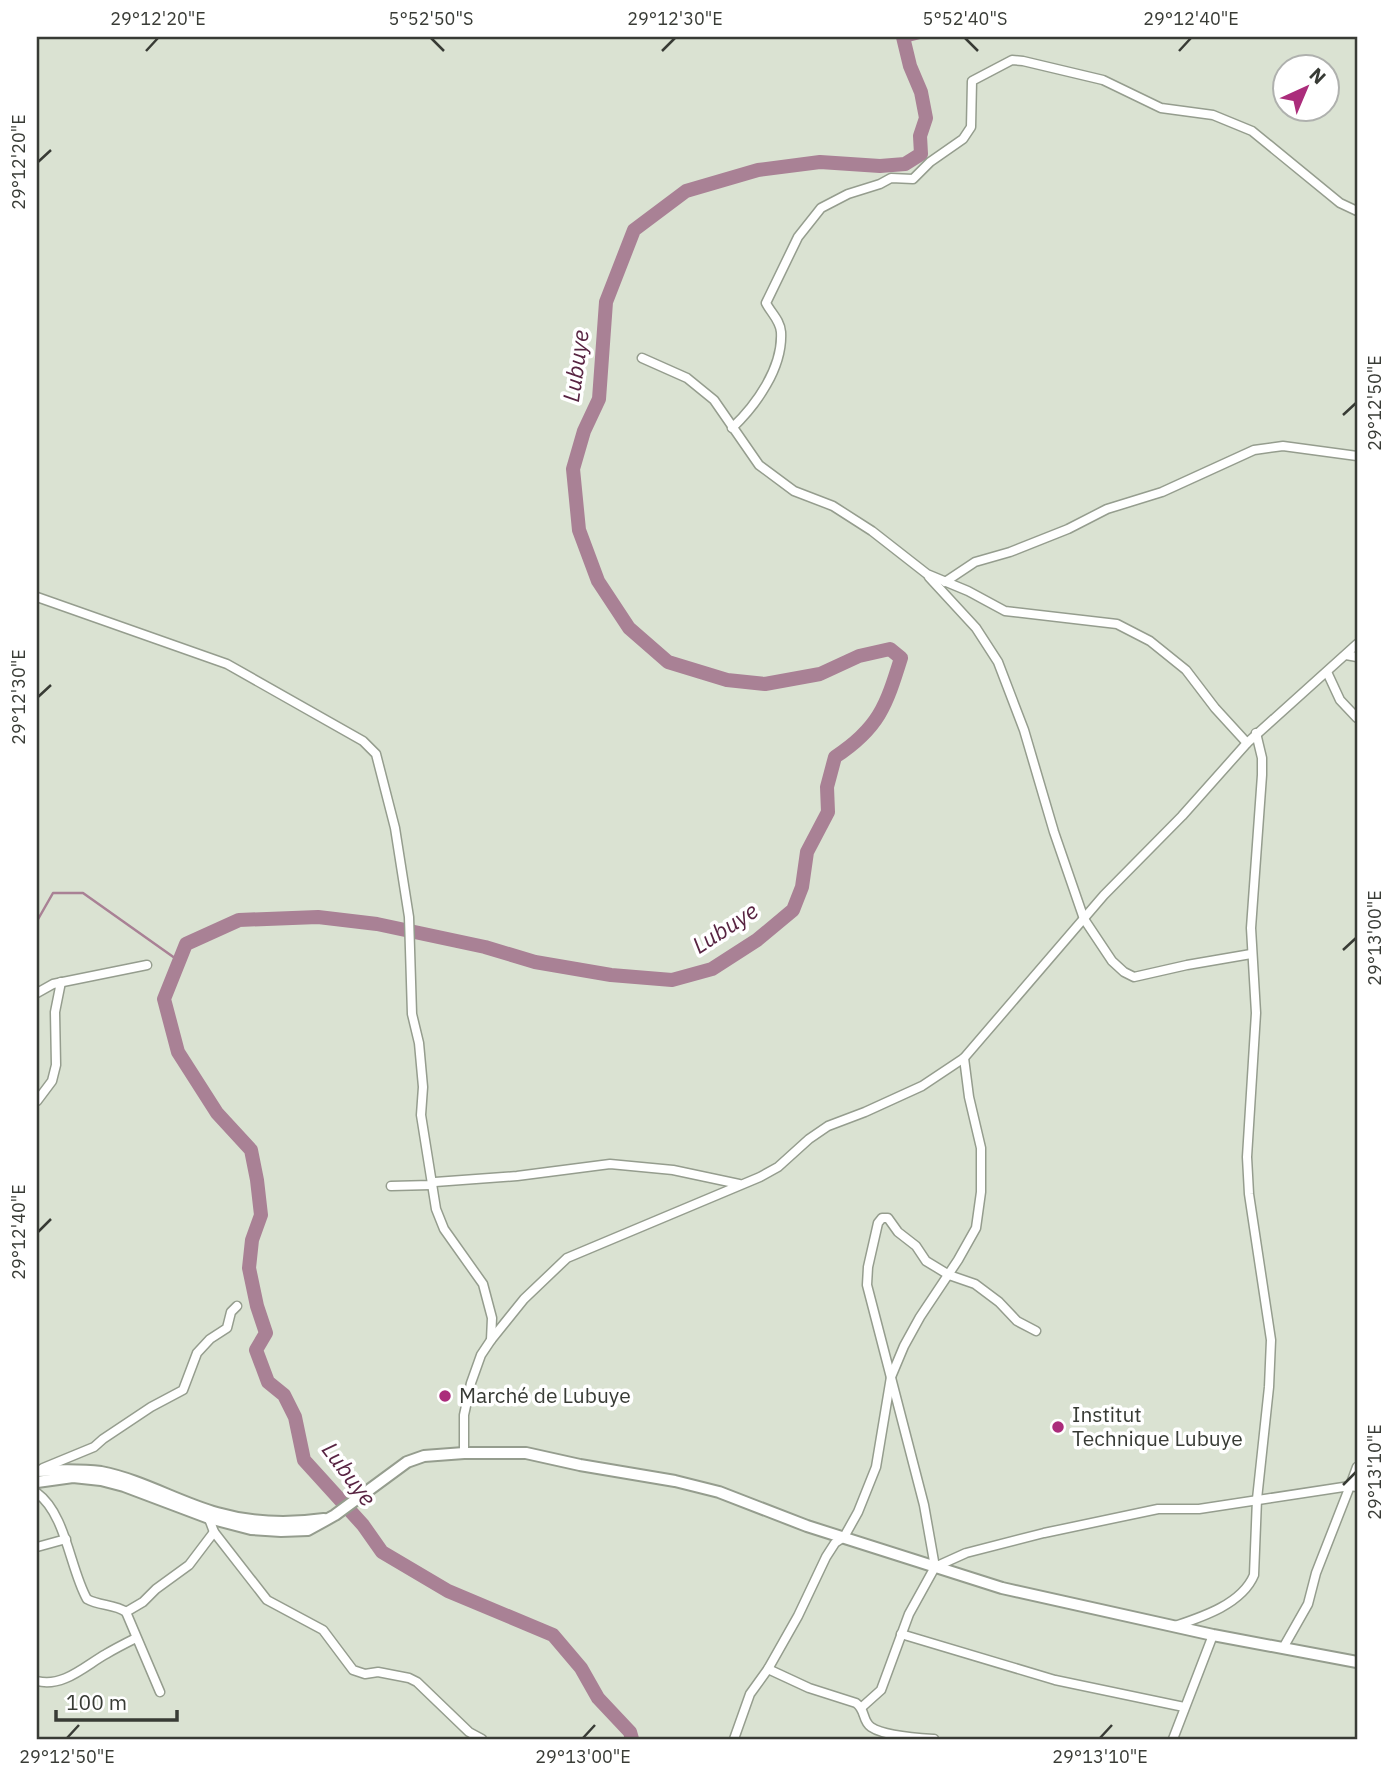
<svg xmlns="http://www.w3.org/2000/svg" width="1394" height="1776" font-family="'IBM Plex Sans',sans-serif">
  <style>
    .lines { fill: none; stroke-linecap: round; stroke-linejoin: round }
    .stream { stroke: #a98195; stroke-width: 2.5 }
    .river { stroke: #a98195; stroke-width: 14 }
    .street-casing { stroke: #959d8e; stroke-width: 11 }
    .secondary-casing { stroke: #959d8e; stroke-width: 14 }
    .street { stroke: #fff; stroke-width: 8 }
    .secondary { stroke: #fff; stroke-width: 10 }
    .ticks { fill: none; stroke: #383b35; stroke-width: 2.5 }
    .poi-dot { fill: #ab2c7b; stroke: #fff; stroke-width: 2.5 }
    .labels { text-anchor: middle; stroke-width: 7; stroke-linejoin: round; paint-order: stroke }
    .poi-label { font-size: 21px; fill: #383b35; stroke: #fff; text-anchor: start }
    .water-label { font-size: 23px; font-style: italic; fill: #582442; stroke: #fff }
    .neatline { fill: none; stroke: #383b35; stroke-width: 2.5 }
    .ticks-label { font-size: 18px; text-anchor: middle; fill: #383b35 }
  </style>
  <rect width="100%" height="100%" fill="#dae2d2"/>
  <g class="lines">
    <!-- stream -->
    <g class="stream">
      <path d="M 903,42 L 923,37"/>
      <path d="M 37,921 L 53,893 L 83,893 L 179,961"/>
    </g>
    <!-- river -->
    <path class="river" d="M 632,1739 L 630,1732 L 598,1698 L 581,1668 L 553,1635 L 448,1591 L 382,1552 L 363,1525 L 304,1460 L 295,1417 L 284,1395 L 268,1382 L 256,1350 L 266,1333 L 257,1306 L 249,1268 L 252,1240 L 261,1215 L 257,1180 L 251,1150 L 217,1113 L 178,1052 L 164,999 L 186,944 L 239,920 L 318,917 L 377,924 L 485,947 L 535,962 L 611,975 L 672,980 L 712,969 L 757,940 L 793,910 L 802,887 L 807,852 L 828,812 L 827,787 L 835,757 C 879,728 886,706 901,658 L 890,649 L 859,656 L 820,674 L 765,684 L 727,680 L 668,662 L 629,628 L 598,581 L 579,530 L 573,469 L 584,431 L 599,399 L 606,302 L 634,230 L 686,191 L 758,170 L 820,162 L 880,166 L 905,164 L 921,154 L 920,136 L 926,118 L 921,92 L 910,66 L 903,37"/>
    <!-- street casing -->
    <g class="street-casing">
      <g id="street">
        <path d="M 642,358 L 687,378 L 714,400 L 759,465 L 794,491 L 833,506 L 872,531 L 927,574 L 968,591 L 1005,611 L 1117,624 L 1150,641 L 1186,670 L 1215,708 L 1247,743"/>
        <path d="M 732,428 C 756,405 783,368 781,332 C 780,320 771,313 766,303 L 798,237 L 821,208 L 848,194 L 880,184 L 891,178 L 913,179 L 930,162 L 963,139 L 971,127 L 972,81 L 1012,60 L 1023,61 L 1103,80 L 1161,108 L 1213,115 L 1252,131 L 1340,203 L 1357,211"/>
        <path d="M 929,577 L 976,628 L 998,662 L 1024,730 L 1054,832 L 1084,919 L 1112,961 L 1124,972 L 1134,977 L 1187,965 L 1251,954"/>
        <path d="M 945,582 L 975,562 L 1010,552 L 1068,529 L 1107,509 L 1162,492 L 1254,450 L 1283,446 L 1357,456"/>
        <path d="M 37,597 L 227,664 L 363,741 L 376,754 L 395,828 L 409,917 L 412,1014 L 419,1043 L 423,1087 L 421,1115 L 436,1209 L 444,1229 L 483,1284 L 492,1318 L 491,1340 L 481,1355 L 471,1383 L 464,1415 L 464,1453"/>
        <path d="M 1346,655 L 1357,657"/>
        <path d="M 1327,672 L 1340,700 L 1357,718"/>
        <path d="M 37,993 L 53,984 L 147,965"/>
        <path d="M 37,1101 L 52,1081 L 56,1065 L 55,1012 L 61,982"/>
        <path d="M 391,1186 L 431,1185 L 435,1182 L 517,1176 L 610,1164 L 673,1170 L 739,1184"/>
        <path d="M 1036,1331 L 1017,1321 L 999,1302 L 975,1284 L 949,1275 L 926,1261 L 916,1246 L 898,1232 L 888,1218 L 882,1218 L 878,1223 L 868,1267 L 867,1285 L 924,1505 L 935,1567 L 966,1553 L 1044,1533 L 1158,1509 L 1199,1509 L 1350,1486 L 1357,1467"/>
        <path d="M 491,1340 L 524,1299 L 567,1258 L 760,1177 L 778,1167 L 809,1139 L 828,1126 L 865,1112 L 922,1086 L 964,1058 L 1104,895 L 1182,816 L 1247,743 L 1357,644"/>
        <path d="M 43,1468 L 94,1447 L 103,1439 L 151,1407 L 183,1390 L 197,1353 L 210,1339 L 227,1328 L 231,1312 L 237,1306"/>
        <path d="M 37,1493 C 66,1514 70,1569 87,1599 C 99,1606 115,1604 126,1612 L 160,1692"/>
        <path d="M 208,1516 L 214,1532 L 267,1600 L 323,1630 L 353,1670 L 365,1674 L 378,1672 L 409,1678 L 417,1682 L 469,1732 L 482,1739"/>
        <path d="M 37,1547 L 66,1539"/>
        <path d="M 126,1612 L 143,1602 L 156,1589 L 189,1565 L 214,1532"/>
        <path d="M 1175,1626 C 1202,1617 1242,1604 1254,1575 L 1257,1499 L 1269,1387 L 1271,1340 L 1249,1194 L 1247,1157 L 1256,1013 L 1251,928 L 1262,775 L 1262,758 L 1256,733"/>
        <path d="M 901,1634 L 1055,1680 L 1184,1707"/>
        <path d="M 1283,1648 L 1308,1604 L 1316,1573 L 1350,1486 L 1357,1487"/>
        <path d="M 768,1669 L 809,1688 L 856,1703 C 866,1710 862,1721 871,1727 C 884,1736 918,1738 934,1739"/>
        <path d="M 37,1681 C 63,1688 86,1665 106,1654 C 116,1648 126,1643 136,1638"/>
        <path d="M 862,1707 L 881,1690 L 909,1614 L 935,1567"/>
        <path d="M 734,1739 L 750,1694 L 768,1669 L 798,1616 L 826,1557 L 835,1543 L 844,1537 L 858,1512 L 876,1467 L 891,1377 L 904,1346 L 920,1317 L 958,1260 L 976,1228 L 981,1192 L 981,1148 L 969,1097 L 964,1058"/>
        <path d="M 1173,1739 L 1213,1635"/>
      </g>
    </g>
    <!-- secondary casing -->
    <g class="secondary-casing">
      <g id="secondary">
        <path d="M 37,1471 C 58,1470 79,1469 101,1472 C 142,1480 178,1502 217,1513 C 252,1523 289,1524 324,1519"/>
        <path d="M 37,1482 L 73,1477 L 101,1480 L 124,1486 L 209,1518 L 251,1529 L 281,1531 L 308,1530 L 335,1515 L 407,1462 L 424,1456 L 464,1453 L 526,1453 L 580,1465 L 675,1481 L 719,1492 L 807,1526 L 1002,1588 L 1213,1635 L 1357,1662"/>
      </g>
    </g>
    <!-- street -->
    <use href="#street" class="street"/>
    <!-- secondary -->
    <use href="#secondary" class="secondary"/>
  </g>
  <!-- ticks -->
  <path class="ticks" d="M 431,38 L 444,51M 965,38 L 978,51M 146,51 L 158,38M 662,51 L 675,38M 1179,51 L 1191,38M 38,162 L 51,150M 1343,415 L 1356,403M 38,697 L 51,685M 1343,950 L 1356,938M 38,1232 L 51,1219M 1343,1485 L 1356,1472M 67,1738 L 79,1725M 583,1738 L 595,1725M 1100,1738 L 1112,1725"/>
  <!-- markers -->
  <g class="poi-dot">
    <circle cx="445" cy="1396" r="7"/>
    <circle cx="1058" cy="1427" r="7"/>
  </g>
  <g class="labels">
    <!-- poi labels -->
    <g class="poi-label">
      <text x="459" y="1403">Marché de Lubuye</text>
      <text x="1072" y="1422">Institut<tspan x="1072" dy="24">Technique Lubuye</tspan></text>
    </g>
    <!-- water labels -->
    <g class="water-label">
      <text transform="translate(576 366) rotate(-82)" y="8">Lubuye</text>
      <text transform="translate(725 928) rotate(-33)" y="8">Lubuye</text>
      <text transform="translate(349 1474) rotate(53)" y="8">Lubuye</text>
    </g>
  </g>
  <!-- border -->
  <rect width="1394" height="1776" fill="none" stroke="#ffffff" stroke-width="77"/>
  <!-- north arrow -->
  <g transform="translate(1306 88) rotate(44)"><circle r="33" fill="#ffffff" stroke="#afb1ae" stroke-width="2"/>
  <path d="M0-5L12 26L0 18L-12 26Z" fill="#ab2c7b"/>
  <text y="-10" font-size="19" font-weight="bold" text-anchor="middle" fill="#383b35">N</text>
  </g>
  <!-- scale -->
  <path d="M56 1710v10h121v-10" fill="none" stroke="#383b35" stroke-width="3.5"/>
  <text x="66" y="1710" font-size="21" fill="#383b35" stroke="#ffffff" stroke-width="5" paint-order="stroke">100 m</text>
  <rect x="38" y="38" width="1318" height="1700" class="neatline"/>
  <g class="ticks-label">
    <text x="158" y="25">29°12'20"E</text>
    <text x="431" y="25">5°52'50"S</text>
    <text x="675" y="25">29°12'30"E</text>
    <text x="965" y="25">5°52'40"S</text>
    <text x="1191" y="25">29°12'40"E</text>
    <text transform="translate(19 162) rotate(-90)" y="6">29°12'20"E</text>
    <text transform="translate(1375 403) rotate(-90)" y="6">29°12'50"E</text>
    <text transform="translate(19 697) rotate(-90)" y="6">29°12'30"E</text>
    <text transform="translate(1375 938) rotate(-90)" y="6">29°13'00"E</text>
    <text transform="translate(19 1232) rotate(-90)" y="6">29°12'40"E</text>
    <text transform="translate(1375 1472) rotate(-90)" y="6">29°13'10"E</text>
    <text x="67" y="1763">29°12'50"E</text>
    <text x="583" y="1763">29°13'00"E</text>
    <text x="1100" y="1763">29°13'10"E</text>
  </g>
</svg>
